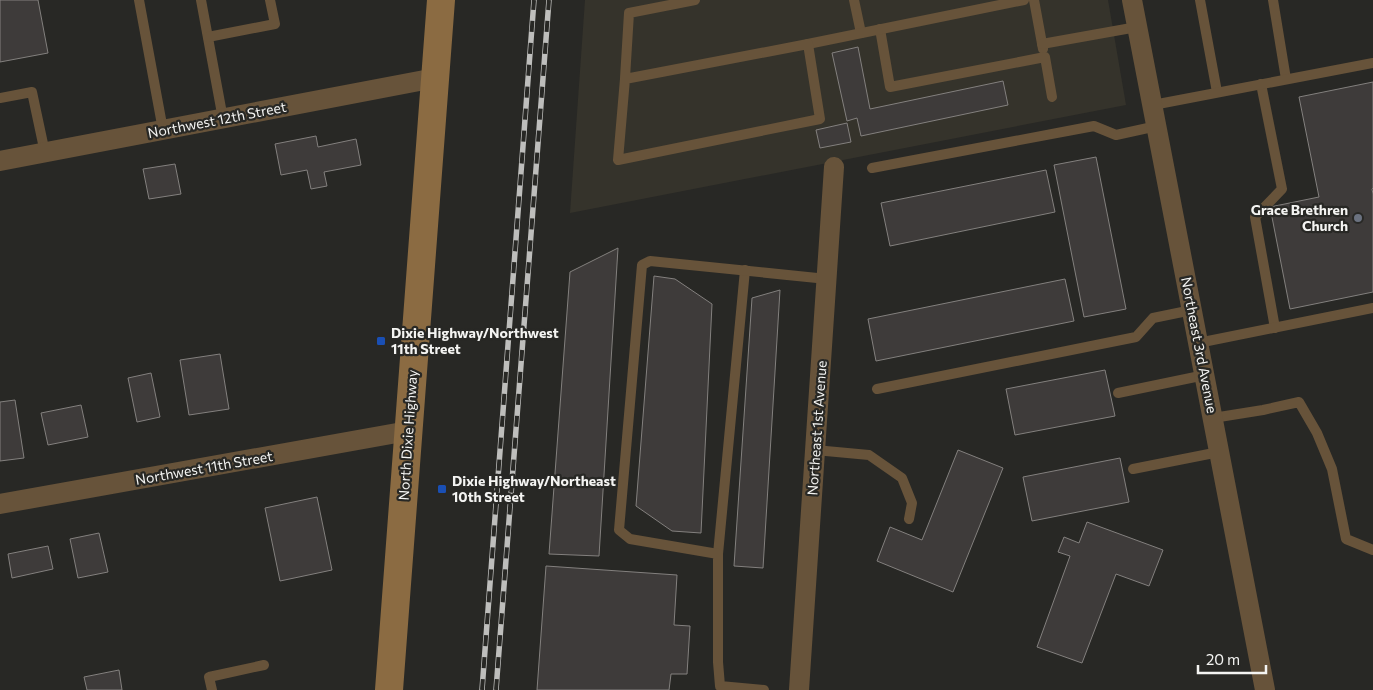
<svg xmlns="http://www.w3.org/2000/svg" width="1373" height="690" font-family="Commissioner,sans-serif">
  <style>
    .built { fill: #35332b }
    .building { fill: #3e3b3a; stroke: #83807e }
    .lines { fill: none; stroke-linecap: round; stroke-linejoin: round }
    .lane { stroke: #67533a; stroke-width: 10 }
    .street { stroke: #67533a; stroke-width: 20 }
    .secondary { stroke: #8b6b42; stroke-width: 28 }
    .rail-casing { stroke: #bebebc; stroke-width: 5.5 }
    .rail { stroke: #282825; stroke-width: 4; stroke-dasharray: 11; stroke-linecap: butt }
    .worship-dot { fill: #6b7280; stroke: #282825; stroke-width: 2 }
    .transit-dot { fill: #1a4fb4; stroke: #282825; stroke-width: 2 }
    .labels { text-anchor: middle; stroke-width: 4.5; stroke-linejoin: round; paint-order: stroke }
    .street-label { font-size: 14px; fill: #f4f4f2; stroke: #282825 }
    .poi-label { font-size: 14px; font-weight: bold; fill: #f4f4f2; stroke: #282825; text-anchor: start }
  </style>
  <rect width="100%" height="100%" fill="#282825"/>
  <!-- built -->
  <path class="built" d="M 585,0 L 1108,0 L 1126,105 L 570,213 Z"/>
  <!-- building -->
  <g class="building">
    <path d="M 0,0 L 38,0 L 48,53 L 0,62 Z"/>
    <path d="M 858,47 L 870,109 L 1003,81 L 1008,105 L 861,136 L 857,118 L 847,121 L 832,53 Z"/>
    <path d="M 1373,82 L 1373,188 L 1372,189 L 1373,194 L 1373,292 L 1290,309 L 1270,207 L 1319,197 L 1299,97 Z"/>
    <path d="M 847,123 L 851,142 L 820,148 L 816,130 Z"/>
    <path d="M 316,136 L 318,147 L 356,139 L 361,165 L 324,172 L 327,186 L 311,189 L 307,170 L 281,175 L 275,144 Z"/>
    <path d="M 1096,157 L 1126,309 L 1084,317 L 1054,165 Z"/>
    <path d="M 175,164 L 181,194 L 149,199 L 143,169 Z"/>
    <path d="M 1046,170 L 1055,212 L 890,246 L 881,203 Z"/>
    <path d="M 618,248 L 599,556 L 549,554 L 570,272 Z"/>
    <path d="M 654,276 L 675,279 L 712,304 L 701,533 L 672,531 L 636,506 Z"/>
    <path d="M 1065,279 L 1074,321 L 876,361 L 868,319 Z"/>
    <path d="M 780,290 L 763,568 L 734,566 L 752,298 Z"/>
    <path d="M 220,354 L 229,409 L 189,415 L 180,360 Z"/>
    <path d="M 1105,370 L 1115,416 L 1015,435 L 1006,389 Z"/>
    <path d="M 151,373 L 160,417 L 137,422 L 128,378 Z"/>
    <path d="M 15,400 L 24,458 L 0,461 L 0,402 Z"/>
    <path d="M 81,405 L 88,437 L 48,445 L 41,413 Z"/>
    <path d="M 958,450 L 1003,468 L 953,592 L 877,561 L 890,527 L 922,540 Z"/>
    <path d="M 1120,458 L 1129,502 L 1032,521 L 1023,477 Z"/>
    <path d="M 317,497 L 332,570 L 280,581 L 265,508 Z"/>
    <path d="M 1087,522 L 1163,550 L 1149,586 L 1116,574 L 1082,663 L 1037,647 L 1070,556 L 1058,552 L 1064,537 L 1079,543 Z"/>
    <path d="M 99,533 L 108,572 L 78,578 L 70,539 Z"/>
    <path d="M 48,546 L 53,569 L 12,578 L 8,554 Z"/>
    <path d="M 546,566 L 677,575 L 674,625 L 690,626 L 687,674 L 671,674 L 669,690 L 537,690 Z"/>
    <path d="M 119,670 L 122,690 L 87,690 L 84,677 Z"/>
  </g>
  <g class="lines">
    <!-- lane -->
    <g class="lane">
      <path d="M 139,0 L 163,130"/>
      <path d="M 201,0 L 223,119"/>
      <path d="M 854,0 L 861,33"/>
      <path d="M 1034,0 L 1043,49"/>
      <path d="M 1200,0 L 1217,92"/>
      <path d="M 1273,0 L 1286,79"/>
      <path d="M 880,29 L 890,87 L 1045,57 L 1052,97"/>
      <path d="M 208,37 L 275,24 L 270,0"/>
      <path d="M 808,44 L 1024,0"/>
      <path d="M 1042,44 L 1137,27"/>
      <path d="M 625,79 L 808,44 L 820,119 L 618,160 L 625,79 L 625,78 L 629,13 L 695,0"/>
      <path d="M 1261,84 L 1282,189 L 1255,217 L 1275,328"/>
      <path d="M 0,98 L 32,92 L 45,153"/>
      <path d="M 1153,105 L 1373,63"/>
      <path d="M 872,168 L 1094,126 L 1116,135 L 1157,126"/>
      <path d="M 1198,343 L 1373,308"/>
      <path d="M 877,389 L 1136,337 L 1153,318 L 1192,310"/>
      <path d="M 1118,393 L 1205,375"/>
      <path d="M 1213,418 L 1263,410 L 1299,402 L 1317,433 L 1332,469 L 1346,539 L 1373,550"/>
      <path d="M 815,450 L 869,455 L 902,478 L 912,503 L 909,519"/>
      <path d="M 1133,469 L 1219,452"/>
      <path d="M 718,554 L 745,270"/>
      <path d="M 212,690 L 209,677 L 264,665"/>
      <path d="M 764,690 L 720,686 L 718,662 L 718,554 L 630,539 L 619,530 L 642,265 L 650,261 L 827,279"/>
    </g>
    <!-- street -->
    <g class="street">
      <path d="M 1132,0 L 1265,690"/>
      <path d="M 0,161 L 435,78"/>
      <path d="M 0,504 L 408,431"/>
      <path d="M 799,690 L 834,167"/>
    </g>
    <!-- secondary -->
    <path class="secondary" d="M 389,690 L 441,0"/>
    <!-- rail casing -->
    <g class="rail-casing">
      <g id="rail">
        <path d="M 482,690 L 534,0"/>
        <path d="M 496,690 L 549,0"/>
      </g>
    </g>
    <!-- rail -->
    <use href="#rail" class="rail"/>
  </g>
  <!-- markers -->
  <circle class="worship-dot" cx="1358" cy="218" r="5"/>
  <g class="transit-dot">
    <rect x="376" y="336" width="10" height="10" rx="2.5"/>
    <rect x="437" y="484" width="10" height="10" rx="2.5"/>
  </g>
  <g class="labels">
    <!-- street labels -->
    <g class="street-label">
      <text transform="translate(217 120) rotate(-11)" y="5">Northwest 12th Street</text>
      <text transform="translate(1199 345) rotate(79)" y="5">Northeast 3rd Avenue</text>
      <text transform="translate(817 428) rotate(-86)" y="5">Northeast 1st Avenue</text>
      <text transform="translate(408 435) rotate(-86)" y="5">North Dixie Highway</text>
      <text transform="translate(204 468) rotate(-10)" y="5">Northwest 11th Street</text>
    </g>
    <!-- poi labels -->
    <g class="poi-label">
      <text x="1348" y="215" text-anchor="end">Grace Brethren<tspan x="1348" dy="16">Church</tspan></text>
      <text x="391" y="338">Dixie Highway/Northwest<tspan x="391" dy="16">11th Street</tspan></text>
      <text x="452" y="486">Dixie Highway/Northeast<tspan x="452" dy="16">10th Street</tspan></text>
    </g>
  </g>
  <!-- scale -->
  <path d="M1198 665v8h68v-8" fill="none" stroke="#f4f4f2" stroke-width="2.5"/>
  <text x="1206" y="665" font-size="15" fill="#f4f4f2" stroke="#282825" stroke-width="4" paint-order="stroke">20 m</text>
</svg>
